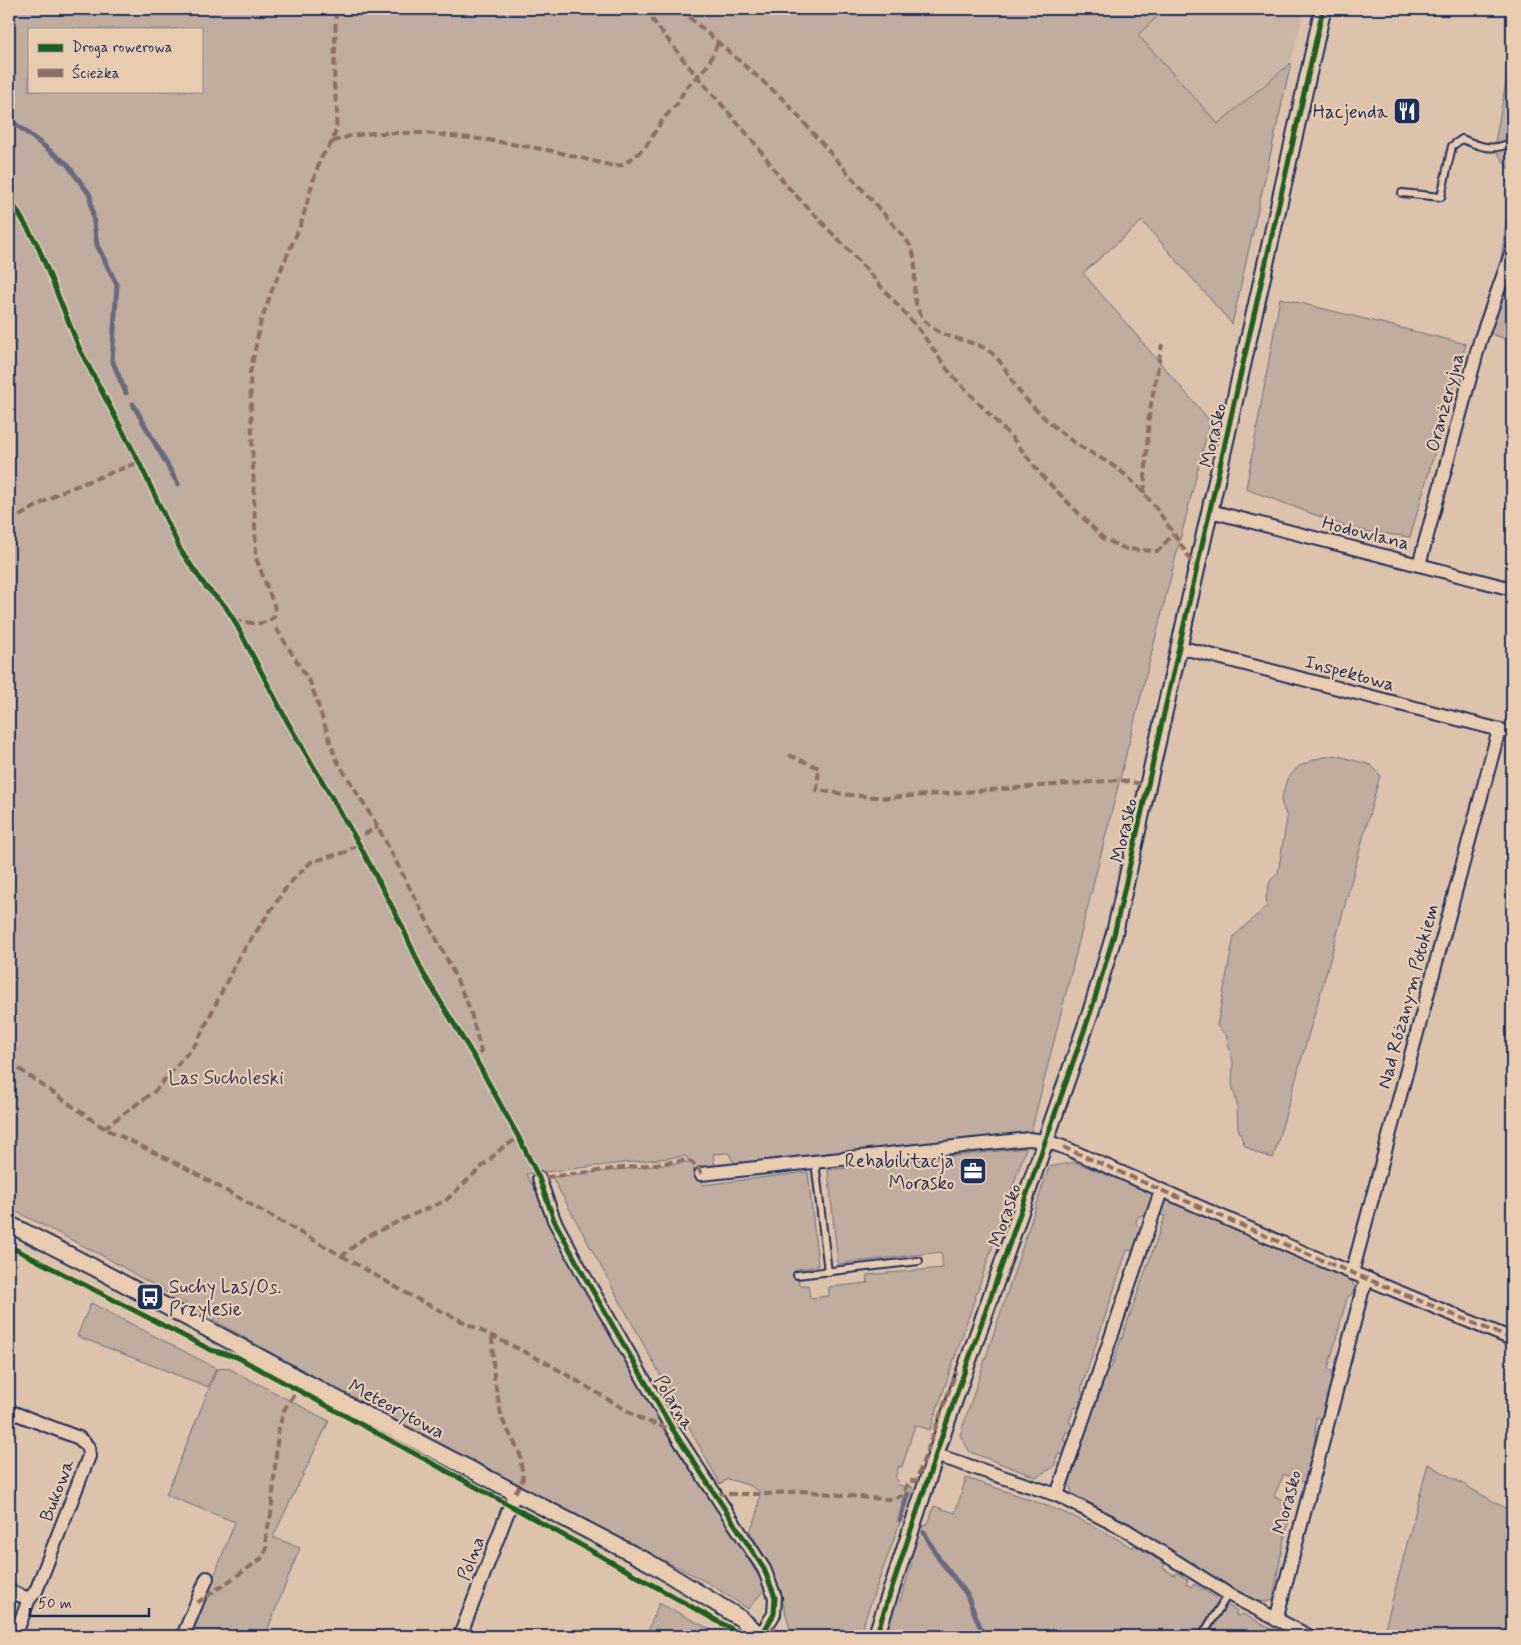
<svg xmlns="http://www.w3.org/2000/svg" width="1521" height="1645" font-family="Mynerve,sans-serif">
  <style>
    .built { fill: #cbb5a4 }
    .green { fill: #c0ada0; stroke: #6e6e7f; fill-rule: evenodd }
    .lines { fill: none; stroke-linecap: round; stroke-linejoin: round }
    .stream { stroke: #67697d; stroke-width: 5 }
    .service-casing { stroke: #1b2f5e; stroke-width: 10 }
    .minor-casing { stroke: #1b2f5e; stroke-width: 16 }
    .tertiary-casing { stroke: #1b2f5e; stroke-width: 19 }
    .service { stroke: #e9ccb0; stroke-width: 6 }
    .minor { stroke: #e9ccb0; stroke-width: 12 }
    .tertiary { stroke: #e9ccb0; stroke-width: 15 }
    .quiet { stroke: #8d6e63; stroke-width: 4; stroke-dasharray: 8 4; stroke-linecap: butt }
    .cycleway-casing { stroke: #e9ccb0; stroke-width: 8 }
    .cycleway { stroke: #1b5e20; stroke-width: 5 }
    .labels { text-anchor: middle; stroke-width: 4.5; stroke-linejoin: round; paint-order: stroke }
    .poi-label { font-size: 19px; fill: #1b2f5e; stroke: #e9ccb0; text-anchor: end }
    .street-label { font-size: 19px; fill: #1b2f5e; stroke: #e9ccb0 }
    .park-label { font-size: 19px; fill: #2c3c65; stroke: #e9ccb0 }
  </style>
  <rect width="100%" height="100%" fill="#ddc3ab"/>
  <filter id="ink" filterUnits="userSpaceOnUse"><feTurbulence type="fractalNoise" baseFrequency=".02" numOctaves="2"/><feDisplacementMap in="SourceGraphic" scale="10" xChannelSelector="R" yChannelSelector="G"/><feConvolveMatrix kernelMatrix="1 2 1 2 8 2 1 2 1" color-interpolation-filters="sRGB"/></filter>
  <g filter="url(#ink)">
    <!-- built -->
    <path class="built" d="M 1165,9 L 1304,9 L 1291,63 L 1218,124 L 1138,35 Z"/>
    <!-- green -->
    <g class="green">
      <path d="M 9,9 L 1165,9 L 1138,35 L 1218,124 L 1291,63 L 1232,324 L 1142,221 L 1083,273 L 1210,421 L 1031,1132 L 735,1164 L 728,1153 L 713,1154 L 715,1167 L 693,1169 L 702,1185 L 808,1172 L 818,1266 L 797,1269 L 799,1285 L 808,1285 L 810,1298 L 829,1296 L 829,1287 L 868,1283 L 867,1275 L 943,1268 L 941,1252 L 838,1264 L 828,1170 L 1026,1148 L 930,1430 L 915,1425 L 902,1467 L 899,1466 L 895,1479 L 898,1480 L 897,1485 L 913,1487 L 880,1577 L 859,1636 L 792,1636 L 779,1589 L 764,1555 L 750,1531 L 757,1515 L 760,1492 L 751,1486 L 728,1479 L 720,1484 L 552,1177 L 689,1162 L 686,1156 L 526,1174 L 669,1432 L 766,1588 L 748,1609 L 710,1584 L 333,1389 L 107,1258 L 9,1208 ZM 29,29 L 201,29 L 201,91 L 29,91 Z"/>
      <path d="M 1509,66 L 1512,67 L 1512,173 L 1494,148 Z"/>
      <path d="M 1512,177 L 1512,341 L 1491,334 Z"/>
      <path d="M 1280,298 L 1466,344 L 1410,537 L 1356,530 L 1246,489 Z"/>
      <path d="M 1335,755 L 1371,765 L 1380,775 L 1330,960 L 1273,1158 L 1257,1153 L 1245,1146 L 1238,1128 L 1237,1104 L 1232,1084 L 1233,1062 L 1226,1035 L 1217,1026 L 1234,936 L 1267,906 L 1266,898 L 1270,881 L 1278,873 L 1287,818 L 1281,801 L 1287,779 L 1298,767 L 1315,759 Z"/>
      <path d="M 1074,1162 L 1151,1192 L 1152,1196 L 1147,1212 L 1137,1218 L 1136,1223 L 1141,1229 L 1134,1251 L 1127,1250 L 1081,1389 C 1084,1394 1081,1401 1079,1407 L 1074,1408 L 1069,1422 L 1072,1424 L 1070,1433 L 1066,1432 L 1063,1440 L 1067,1442 L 1063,1455 L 1058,1454 L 1054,1467 L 1036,1477 L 970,1452 L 960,1435 L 1049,1167 Z"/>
      <path d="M 1171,1200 L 1352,1281 L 1355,1287 L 1352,1294 L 1347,1298 L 1328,1369 L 1333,1372 L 1321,1419 L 1316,1417 L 1315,1442 L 1304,1482 L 1284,1474 L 1274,1496 L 1293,1504 L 1283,1543 L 1273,1599 L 1267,1602 L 1251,1600 L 1073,1496 L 1069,1484 L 1105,1367 L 1111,1368 L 1165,1216 L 1159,1214 L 1165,1201 Z"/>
      <path d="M 91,1303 L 216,1368 L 208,1387 L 77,1336 Z"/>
      <path d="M 228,1368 L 329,1421 L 273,1537 L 300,1548 L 265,1636 L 191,1636 L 235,1522 L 166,1495 L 217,1369 Z"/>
      <path d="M 1428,1464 L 1512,1512 L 1512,1636 L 1383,1636 Z"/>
      <path d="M 966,1478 C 1023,1497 1082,1515 1132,1548 L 1134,1545 L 1165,1564 L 1163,1568 L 1174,1575 L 1176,1572 L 1188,1580 L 1186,1584 L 1192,1587 L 1194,1584 L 1220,1600 L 1198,1636 L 885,1636 L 894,1605 L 899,1604 L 912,1563 L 910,1562 L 907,1564 L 919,1529 L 929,1522 L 934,1506 L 955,1513 Z"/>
      <path d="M 659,1603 L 723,1636 L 646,1636 Z"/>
      <path d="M 1227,1605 L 1237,1611 L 1236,1615 L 1239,1616 L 1243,1614 L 1277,1632 L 1279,1636 L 1205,1636 L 1223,1607 Z"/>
    </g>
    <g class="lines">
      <!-- stream -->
      <g class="stream">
        <path d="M 9,119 L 67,164 L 90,195 L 97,245 L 117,285 L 112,360 L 126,393"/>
        <path d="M 133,404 L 178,484"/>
        <path d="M 900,1520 L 907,1494"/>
        <path d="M 924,1532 L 939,1559 L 966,1593 L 984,1636"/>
      </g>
      <!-- service casing -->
      <g class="service-casing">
        <g id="service">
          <path d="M 1402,193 L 1441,197 L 1452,146 L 1462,139 C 1481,147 1492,152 1512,142"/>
          <path d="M 815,1162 L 828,1272"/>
          <path d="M 797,1275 L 919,1261"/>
          <path d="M 1202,1636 L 1228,1594"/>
        </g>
      </g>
      <!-- minor casing -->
      <g class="minor-casing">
        <g id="minor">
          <path d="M 1210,511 L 1512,589"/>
          <path d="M 1419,565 L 1480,341 L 1512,251"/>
          <path d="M 1179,647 L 1512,733"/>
          <path d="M 701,1174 L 1029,1139 L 1046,1141 L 1063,1147 L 1307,1254 L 1512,1339"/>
          <path d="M 539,1178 L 554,1220 L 583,1274 L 673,1430 L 764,1569 L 775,1597 L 774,1614 L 760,1636"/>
          <path d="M 1352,1273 L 1499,730"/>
          <path d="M 9,1411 L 79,1438 L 88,1447 L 89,1456 L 36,1591 L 29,1599"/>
          <path d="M 936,1455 L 1057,1495 L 1126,1530 L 1228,1594 L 1309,1636"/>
          <path d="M 1057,1495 L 1161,1191"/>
          <path d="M 9,1591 L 29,1599 L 15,1636"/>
          <path d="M 1276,1620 L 1362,1292 L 1368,1279"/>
          <path d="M 183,1636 L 207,1578"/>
          <path d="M 460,1636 L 515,1493"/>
        </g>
      </g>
      <!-- tertiary casing -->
      <g class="tertiary-casing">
        <g id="tertiary">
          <path d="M 9,1224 L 93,1267 L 376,1420 L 650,1563 L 740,1618 L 761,1636"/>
          <path d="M 876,1636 L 944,1430 L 1091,1011 L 1114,935 L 1323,9"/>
        </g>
      </g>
      <!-- service -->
      <use href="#service" class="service"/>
      <!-- minor -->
      <use href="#minor" class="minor"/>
      <!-- tertiary -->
      <use href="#tertiary" class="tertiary"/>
      <!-- quiet -->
      <g class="quiet">
        <path d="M 644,9 L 690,68 L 754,142 L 787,186 L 855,257 L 918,328 L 950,373 L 1013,439 L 1043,477 L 1104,539 L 1126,549 L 1158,551 L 1173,534"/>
        <path d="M 680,9 L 784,100 L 904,237 C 909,243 913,249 914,257 C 918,281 907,300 926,322 C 947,344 976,336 996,357 C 1007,369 1013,385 1024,397 C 1040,415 1061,434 1081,447 C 1100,458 1119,467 1134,483 C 1159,507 1177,540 1197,569"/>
        <path d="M 332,142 L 350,136 L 373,133 L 424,133 L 488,140 L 553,151 L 613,166 L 623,165 L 645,148 L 663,119 L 677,104 L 685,89 L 708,65 L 718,43"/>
        <path d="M 1144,493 L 1149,416 L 1162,344"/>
        <path d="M 9,522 L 61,492 L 139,462"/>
        <path d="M 234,620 C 250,622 260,628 274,617 L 275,608 L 256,558 L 250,373 L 261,321 L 274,285 L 301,224 L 313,181 L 321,158 L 332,142 L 336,130 L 337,113 L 334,83 L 336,9"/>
        <path d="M 276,628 L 311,684 L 336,759 L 378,827 L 448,961 L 470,1009 L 481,1051 L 476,1060"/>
        <path d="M 789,755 L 819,768 L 817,790 L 850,795 L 887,798 L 1119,780 L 1148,785"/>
        <path d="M 364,834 L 378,827"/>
        <path d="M 9,1062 L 104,1128 L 184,1167 L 342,1256 L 364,1238 L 412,1215 L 445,1201 L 503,1147 L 519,1138"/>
        <path d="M 104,1128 L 155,1091 L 197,1042 L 239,957 L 288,885 L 311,862 L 346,852 L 359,844"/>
        <path d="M 1063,1147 L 1307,1254 L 1512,1339"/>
        <path d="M 537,1173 L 539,1178 L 688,1160 L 698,1167 L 701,1174"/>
        <path d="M 342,1256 L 413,1297 L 547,1363 L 641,1419 L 673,1430"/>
        <path d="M 492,1336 L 494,1379 L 502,1419 L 520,1454 L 523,1479 L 515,1493"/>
        <path d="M 716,1494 L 765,1494 L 802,1491 L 881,1499 L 894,1499 L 901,1496 L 910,1481 L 916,1481 L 956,1372"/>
        <path d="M 197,1603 L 261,1559 L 266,1550 L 266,1536 L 271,1514 L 278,1432 L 284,1410 L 297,1390"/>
        <path d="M 769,1624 L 781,1636"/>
      </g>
      <!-- cycleway casing -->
      <g class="cycleway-casing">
        <g id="cycleway">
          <path d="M 9,197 L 37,244 L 80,350 L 139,462 L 181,551 L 206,587 L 225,606 L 234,620 L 288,723 L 359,844 L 401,924 L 423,973 L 476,1060 L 519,1138 L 539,1178 L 554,1220 L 583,1274 L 673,1430 L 764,1569 L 775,1597 L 774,1614 L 761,1636"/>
          <path d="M 9,1246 L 211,1350 L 237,1357 L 511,1506 L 744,1636"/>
          <path d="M 876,1636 L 944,1430 L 1091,1011 L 1114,935 L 1323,9"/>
        </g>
      </g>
      <!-- cycleway -->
      <use href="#cycleway" class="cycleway"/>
    </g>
  </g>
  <!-- icons -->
  <defs>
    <g id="restaurant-square" transform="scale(1.4375)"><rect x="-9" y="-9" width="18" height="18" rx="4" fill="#1b2f5e" stroke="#e9ccb0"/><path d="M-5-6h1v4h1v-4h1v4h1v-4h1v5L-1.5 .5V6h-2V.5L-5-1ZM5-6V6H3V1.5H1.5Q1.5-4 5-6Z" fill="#fff"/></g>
    <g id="office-square" transform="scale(1.4375)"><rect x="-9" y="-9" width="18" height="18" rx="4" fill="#1b2f5e" stroke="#e9ccb0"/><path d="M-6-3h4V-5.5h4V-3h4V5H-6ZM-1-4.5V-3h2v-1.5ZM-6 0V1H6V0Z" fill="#fff"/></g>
    <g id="bus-square" transform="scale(1.4375)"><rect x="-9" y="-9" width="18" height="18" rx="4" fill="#1b2f5e" stroke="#e9ccb0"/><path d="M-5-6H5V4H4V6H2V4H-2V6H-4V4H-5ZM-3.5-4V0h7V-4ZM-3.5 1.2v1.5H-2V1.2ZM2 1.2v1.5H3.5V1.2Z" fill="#fff"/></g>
  </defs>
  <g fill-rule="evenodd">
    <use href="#restaurant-square" x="1407" y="111"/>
    <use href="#office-square" x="973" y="1171"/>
    <use href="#bus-square" x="150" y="1297"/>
  </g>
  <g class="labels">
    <!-- poi labels -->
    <g class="poi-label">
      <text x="1388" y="118">Hacjenda</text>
      <text x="954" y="1167">Rehabilitacja<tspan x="954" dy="22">Morasko</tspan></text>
      <text x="169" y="1293" text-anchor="start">Suchy Las/Os.<tspan x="169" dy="22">Przylesie</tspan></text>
    </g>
    <!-- street labels -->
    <g class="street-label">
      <text transform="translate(1444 402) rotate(-75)" y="7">Oranżeryjna</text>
      <text transform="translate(1212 435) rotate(-77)" y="7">Morasko</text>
      <text transform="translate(1366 532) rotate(14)" y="7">Hodowlana</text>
      <text transform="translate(1350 672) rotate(15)" y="7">Inspektowa</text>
      <text transform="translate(1123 830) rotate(-77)" y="7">Morasko</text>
      <text transform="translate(1407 996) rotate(-75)" y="7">Nad Różanym Potokiem</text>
      <text transform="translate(1004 1215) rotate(-71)" y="7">Morasko</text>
      <text transform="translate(675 1402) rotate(59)" y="7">Polarna</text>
      <text transform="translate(397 1408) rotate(28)" y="7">Meteorytowa</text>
      <text transform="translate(56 1490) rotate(-69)" y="7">Bukowa</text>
      <text transform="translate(1286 1502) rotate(-75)" y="7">Morasko</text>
      <text transform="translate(470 1558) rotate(-69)" y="7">Polna</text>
    </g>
    <!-- park labels -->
    <g class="park-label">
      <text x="226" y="1084">Las Sucholeski</text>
    </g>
  </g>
  <!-- margin -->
  <rect width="1521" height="1645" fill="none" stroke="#e9ccb0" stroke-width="30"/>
  <rect x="15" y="15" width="1491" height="1615" fill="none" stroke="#1b2f5e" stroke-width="2" filter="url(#ink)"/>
  <!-- legend -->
  <rect x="28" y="28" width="175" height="65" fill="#e9ccb0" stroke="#978d8f"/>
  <rect x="38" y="44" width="25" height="8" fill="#1b5e20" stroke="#978d8f"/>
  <text x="72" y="52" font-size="15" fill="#1b2f5e">Droga rowerowa</text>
  <rect x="38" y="69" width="25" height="8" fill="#8d6e63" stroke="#978d8f"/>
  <text x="72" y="78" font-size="15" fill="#1b2f5e">Ścieżka</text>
  <!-- scale -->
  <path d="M30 1608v8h119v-8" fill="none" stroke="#1b2f5e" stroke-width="2.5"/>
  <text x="38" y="1608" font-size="15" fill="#1b2f5e" stroke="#e9ccb0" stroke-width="4" paint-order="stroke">50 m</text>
</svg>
